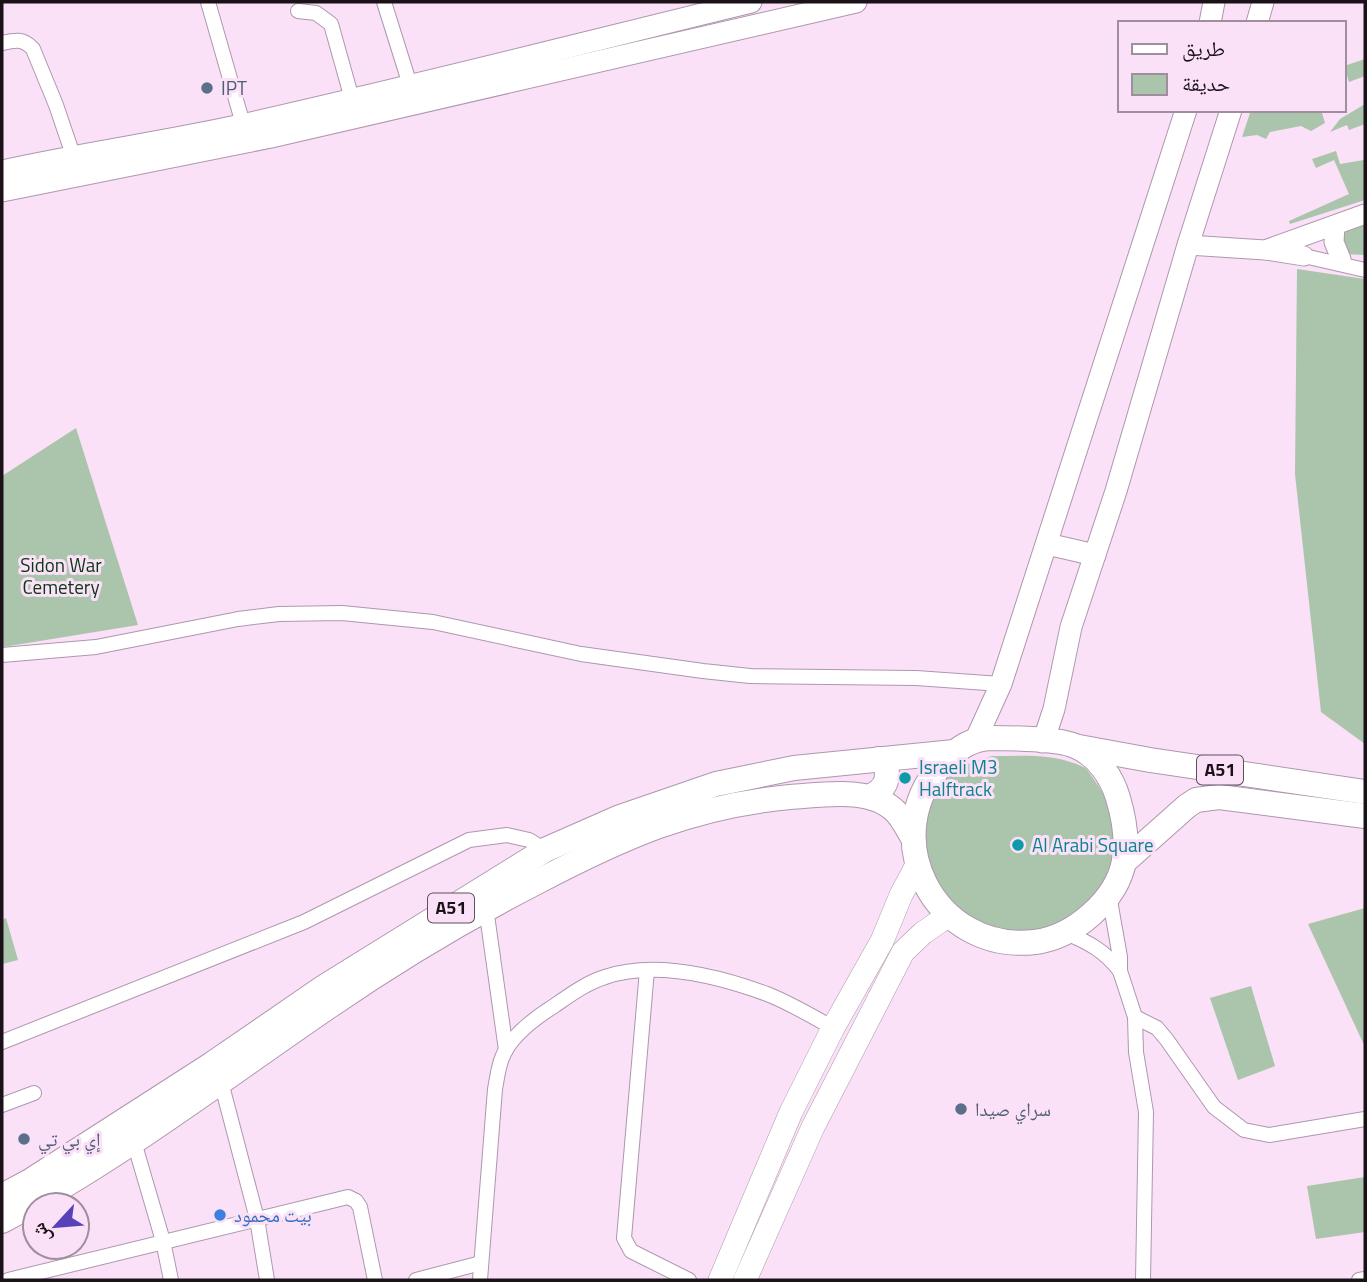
<svg xmlns="http://www.w3.org/2000/svg" width="1367" height="1282" font-family="'Titillium Web','Noto Naskh Arabic',sans-serif">
  <style>
    .green { fill: #abc4ac }
    .lines { fill: none; stroke-linecap: round; stroke-linejoin: round }
    .minor-casing { stroke: #ae97ac; stroke-width: 16 }
    .tertiary-casing { stroke: #ae97ac; stroke-width: 21 }
    .secondary-casing { stroke: #ae97ac; stroke-width: 23 }
    .primary-casing { stroke: #ae97ac; stroke-width: 24 }
    .trunk-casing { stroke: #ae97ac; stroke-width: 26 }
    .minor { stroke: #fff; stroke-width: 14 }
    .tertiary { stroke: #fff; stroke-width: 19 }
    .secondary { stroke: #fff; stroke-width: 21 }
    .primary { stroke: #fff; stroke-width: 23 }
    .trunk { stroke: #fff; stroke-width: 24 }
    .service-dot { fill: #5c6f8a; stroke: #fae1f7; stroke-width: 2.5 }
    .culture-dot { fill: #0f9aa8; stroke: #fae1f7; stroke-width: 2.5 }
    .shop-dot { fill: #3f7fe0; stroke: #fae1f7; stroke-width: 2.5 }
    .labels { text-anchor: middle; stroke-width: 6; stroke-linejoin: round; paint-order: stroke }
    .shield { fill: #fae1f7; stroke: #5d4f5c; stroke-width: 2 }
    .shield-label { font-size: 18px; font-weight: bold; fill: #1a1119 }
    .service-label { font-size: 19px; fill: #4e5e75; stroke: #fae1f7; text-anchor: start }
    .park-label { font-size: 19px; fill: #093711; stroke: #fae1f7 }
    .culture-label { font-size: 19px; fill: #0d838f; stroke: #fae1f7; text-anchor: start }
    .shop-label { font-size: 19px; fill: #366cbe; stroke: #fae1f7; text-anchor: start }
  </style>
  <rect width="100%" height="100%" fill="#fae1f7"/>
  <!-- green -->
  <g class="green">
    <path d="M 1365,59 L 1365,76 L 1349,82 L 1344,66 Z"/>
    <path d="M 1365,104 L 1365,124 L 1349,130 L 1347,125 L 1330,132 L 1340,119 Z"/>
    <path d="M 1251,110 L 1321,110 L 1325,123 L 1311,131 L 1301,126 L 1270,132 L 1266,139 L 1257,135 L 1242,137 Z"/>
    <path d="M 1336,151 L 1340,164 L 1364,160 L 1365,200 L 1290,224 L 1289,221 L 1349,194 L 1334,160 L 1316,168 L 1312,159 Z"/>
    <path d="M 1365,221 L 1365,255 L 1343,254 L 1339,234 Z"/>
    <path d="M 1297,269 L 1365,279 L 1365,744 L 1321,712 L 1295,474 Z"/>
    <path d="M 76,428 L 138,625 L 3,647 L 2,476 Z"/>
    <path d="M 992,756 C 1022,756 1053,753 1081,766 C 1087,768 1091,775 1095,781 C 1117,809 1122,855 1101,886 C 1091,900 1080,914 1063,923 C 1017,947 954,926 931,878 C 924,862 923,844 924,826 C 925,813 930,792 940,782 C 954,768 974,761 992,756 Z"/>
    <path d="M 1365,908 L 1365,1047 L 1308,924 Z"/>
    <path d="M 6,918 L 18,960 L 2,964 L 2,920 Z"/>
    <path d="M 1251,986 L 1275,1066 L 1238,1080 L 1210,998 Z"/>
    <path d="M 1365,1177 L 1365,1232 L 1316,1239 L 1307,1186 Z"/>
  </g>
  <g class="lines">
    <!-- minor casing -->
    <g class="minor-casing">
      <g id="minor">
        <path d="M 208,2 L 243,124"/>
        <path d="M 384,2 L 410,85"/>
        <path d="M 298,11 L 316,13 L 331,24 L 352,99"/>
        <path d="M 2,43 C 15,40 23,38 33,49 L 56,105 L 73,155"/>
        <path d="M 1304,256 L 1365,270"/>
        <path d="M 2,655 L 96,647 L 238,619 L 279,614 L 342,613 L 433,622 L 581,654 L 703,671 L 750,676 L 916,678 L 1001,684"/>
        <path d="M 1109,895 L 1120,957 L 1120,971 L 1135,1017 L 1136,1052 L 1146,1112 L 1143,1280"/>
        <path d="M 486,908 L 506,1050"/>
        <path d="M 1066,933 C 1088,942 1105,951 1120,971"/>
        <path d="M 647,970 L 624,1238 L 631,1251 L 689,1280"/>
        <path d="M 1135,1017 L 1157,1028 L 1167,1040 L 1214,1107 L 1244,1130 L 1269,1135 L 1365,1119"/>
        <path d="M 2,1042 L 304,922 L 469,840 L 507,835 L 529,840 L 545,850"/>
        <path d="M 221,1082 L 257,1219 L 267,1280"/>
        <path d="M 2,1105 L 34,1093"/>
        <path d="M 134,1142 L 163,1241 L 171,1280"/>
        <path d="M 8,1280 L 348,1197 L 356,1201 L 360,1207 L 375,1280"/>
        <path d="M 416,1280 L 481,1263"/>
        <path d="M 480,1280 L 495,1089 C 497,1079 498,1068 502,1058 C 510,1036 535,1018 554,1006 C 570,995 586,983 605,977 C 655,960 718,976 767,994 C 790,1003 812,1016 833,1028"/>
        <path d="M 1359,1280 L 1365,1279"/>
      </g>
    </g>
    <!-- tertiary casing -->
    <g class="tertiary-casing">
      <g id="tertiary">
        <path d="M 1335,226 L 1334,242 L 1341,259"/>
        <path d="M 1188,245 L 1265,250 L 1365,214"/>
        <path d="M 1266,250 L 1304,256"/>
      </g>
    </g>
    <!-- secondary casing -->
    <g class="secondary-casing">
      <g id="secondary">
        <path d="M 1210,23 L 1214,2"/>
        <path d="M 1257,23 L 1263,2"/>
        <path d="M 2,171 C 83,153 165,142 246,124 C 415,86 583,43 751,2"/>
        <path d="M 2,191 L 271,137 L 856,2"/>
        <path d="M 1047,544 L 1095,555"/>
        <path d="M 976,739 L 1001,684 L 1186,110"/>
        <path d="M 1043,742 L 1054,709 L 1071,627 L 1116,491 L 1188,245 L 1231,110"/>
      </g>
    </g>
    <!-- primary casing -->
    <g class="primary-casing">
      <g id="primary">
        <path d="M 720,1280 L 791,1112 L 833,1028 L 882,941 L 901,895 L 917,865"/>
        <path d="M 745,1280 L 813,1127 L 903,952 L 923,933 L 949,915"/>
      </g>
    </g>
    <!-- trunk casing -->
    <g class="trunk-casing">
      <g id="trunk">
        <path d="M 991,738 C 1011,738 1059,739 1075,746 C 1097,755 1112,777 1118,798 C 1124,818 1128,840 1124,861 C 1117,900 1074,937 1035,942 C 934,954 873,834 945,761 C 959,747 972,739 991,738 Z"/>
        <path d="M 1079,747 L 1150,760 L 1365,792"/>
        <path d="M 871,796 C 885,789 889,781 886,765 L 879,759"/>
        <path d="M 1124,862 L 1187,806 L 1196,800 L 1219,797 L 1365,816"/>
        <path d="M 2,1196 L 30,1181 L 212,1064 L 324,987 L 545,850 L 620,817 L 716,784 L 794,768 L 954,752"/>
        <path d="M 2,1221 C 117,1160 221,1080 328,1007 C 395,961 465,919 537,882 C 623,837 692,806 790,797 C 823,795 871,786 896,812 C 903,819 908,830 913,838"/>
      </g>
    </g>
    <!-- minor -->
    <use href="#minor" class="minor"/>
    <!-- tertiary -->
    <use href="#tertiary" class="tertiary"/>
    <!-- secondary -->
    <use href="#secondary" class="secondary"/>
    <!-- primary -->
    <use href="#primary" class="primary"/>
    <!-- trunk -->
    <use href="#trunk" class="trunk"/>
  </g>
  <!-- markers -->
  <g class="service-dot">
    <circle cx="207" cy="88" r="7"/>
    <circle cx="961" cy="1109" r="7"/>
    <circle cx="24" cy="1139" r="7"/>
  </g>
  <g class="culture-dot">
    <circle cx="905" cy="778" r="7"/>
    <circle cx="1018" cy="845" r="7"/>
  </g>
  <circle class="shop-dot" cx="220" cy="1215" r="7"/>
  <g class="labels">
    <!-- shield labels -->
    <g class="shield">
      <rect x="1197" y="755.5" width="46" height="29" rx="5"/>
      <rect x="428" y="893.5" width="46" height="29" rx="5"/>
    </g>
    <g class="shield-label">
      <text x="1220" y="776">A51</text>
      <text x="451" y="914">A51</text>
    </g>
    <!-- service labels -->
    <g class="service-label">
      <text x="221" y="95">IPT</text>
      <text x="975" y="1116">سراي صيدا</text>
      <text x="38" y="1146">إي بي تي</text>
    </g>
    <!-- park labels -->
    <g class="park-label">
      <text x="61" y="572">Sidon War<tspan x="61" dy="22">Cemetery</tspan></text>
    </g>
    <!-- culture labels -->
    <g class="culture-label">
      <text x="919" y="774">Israeli M3<tspan x="919" dy="22">Halftrack</tspan></text>
      <text x="1032" y="852">Al Arabi Square</text>
    </g>
    <!-- shop labels -->
    <g class="shop-label">
      <text x="234" y="1222">بيت محمود</text>
    </g>
  </g>
  <!-- border -->
  <rect width="1367" height="1282" fill="none" stroke="#1a1119" stroke-width="7"/>
  <!-- legend -->
  <rect x="1118" y="21" width="228" height="91" fill="#fae1f7" stroke="#a08e9e" stroke-width="2"/>
  <rect x="1132" y="44" width="35" height="10" fill="#ffffff" stroke="#a08e9e" stroke-width="2"/>
  <text x="1182" y="56" font-size="21" fill="#1a1119">طريق</text>
  <rect x="1132" y="74" width="35" height="21" fill="#abc4ac" stroke="#a08e9e" stroke-width="2"/>
  <text x="1182" y="91" font-size="21" fill="#1a1119">حديقة</text>
  <!-- north arrow -->
  <g transform="translate(56 1226) rotate(244)"><circle r="33" fill="#fae1f7" stroke="#a08e9e" stroke-width="2"/>
  <path d="M0-5L12 26L0 18L-12 26Z" fill="#5742ba"/>
  <text y="-10" font-size="19" font-weight="bold" text-anchor="middle" fill="#1a1119">ش</text>
  </g>
</svg>
